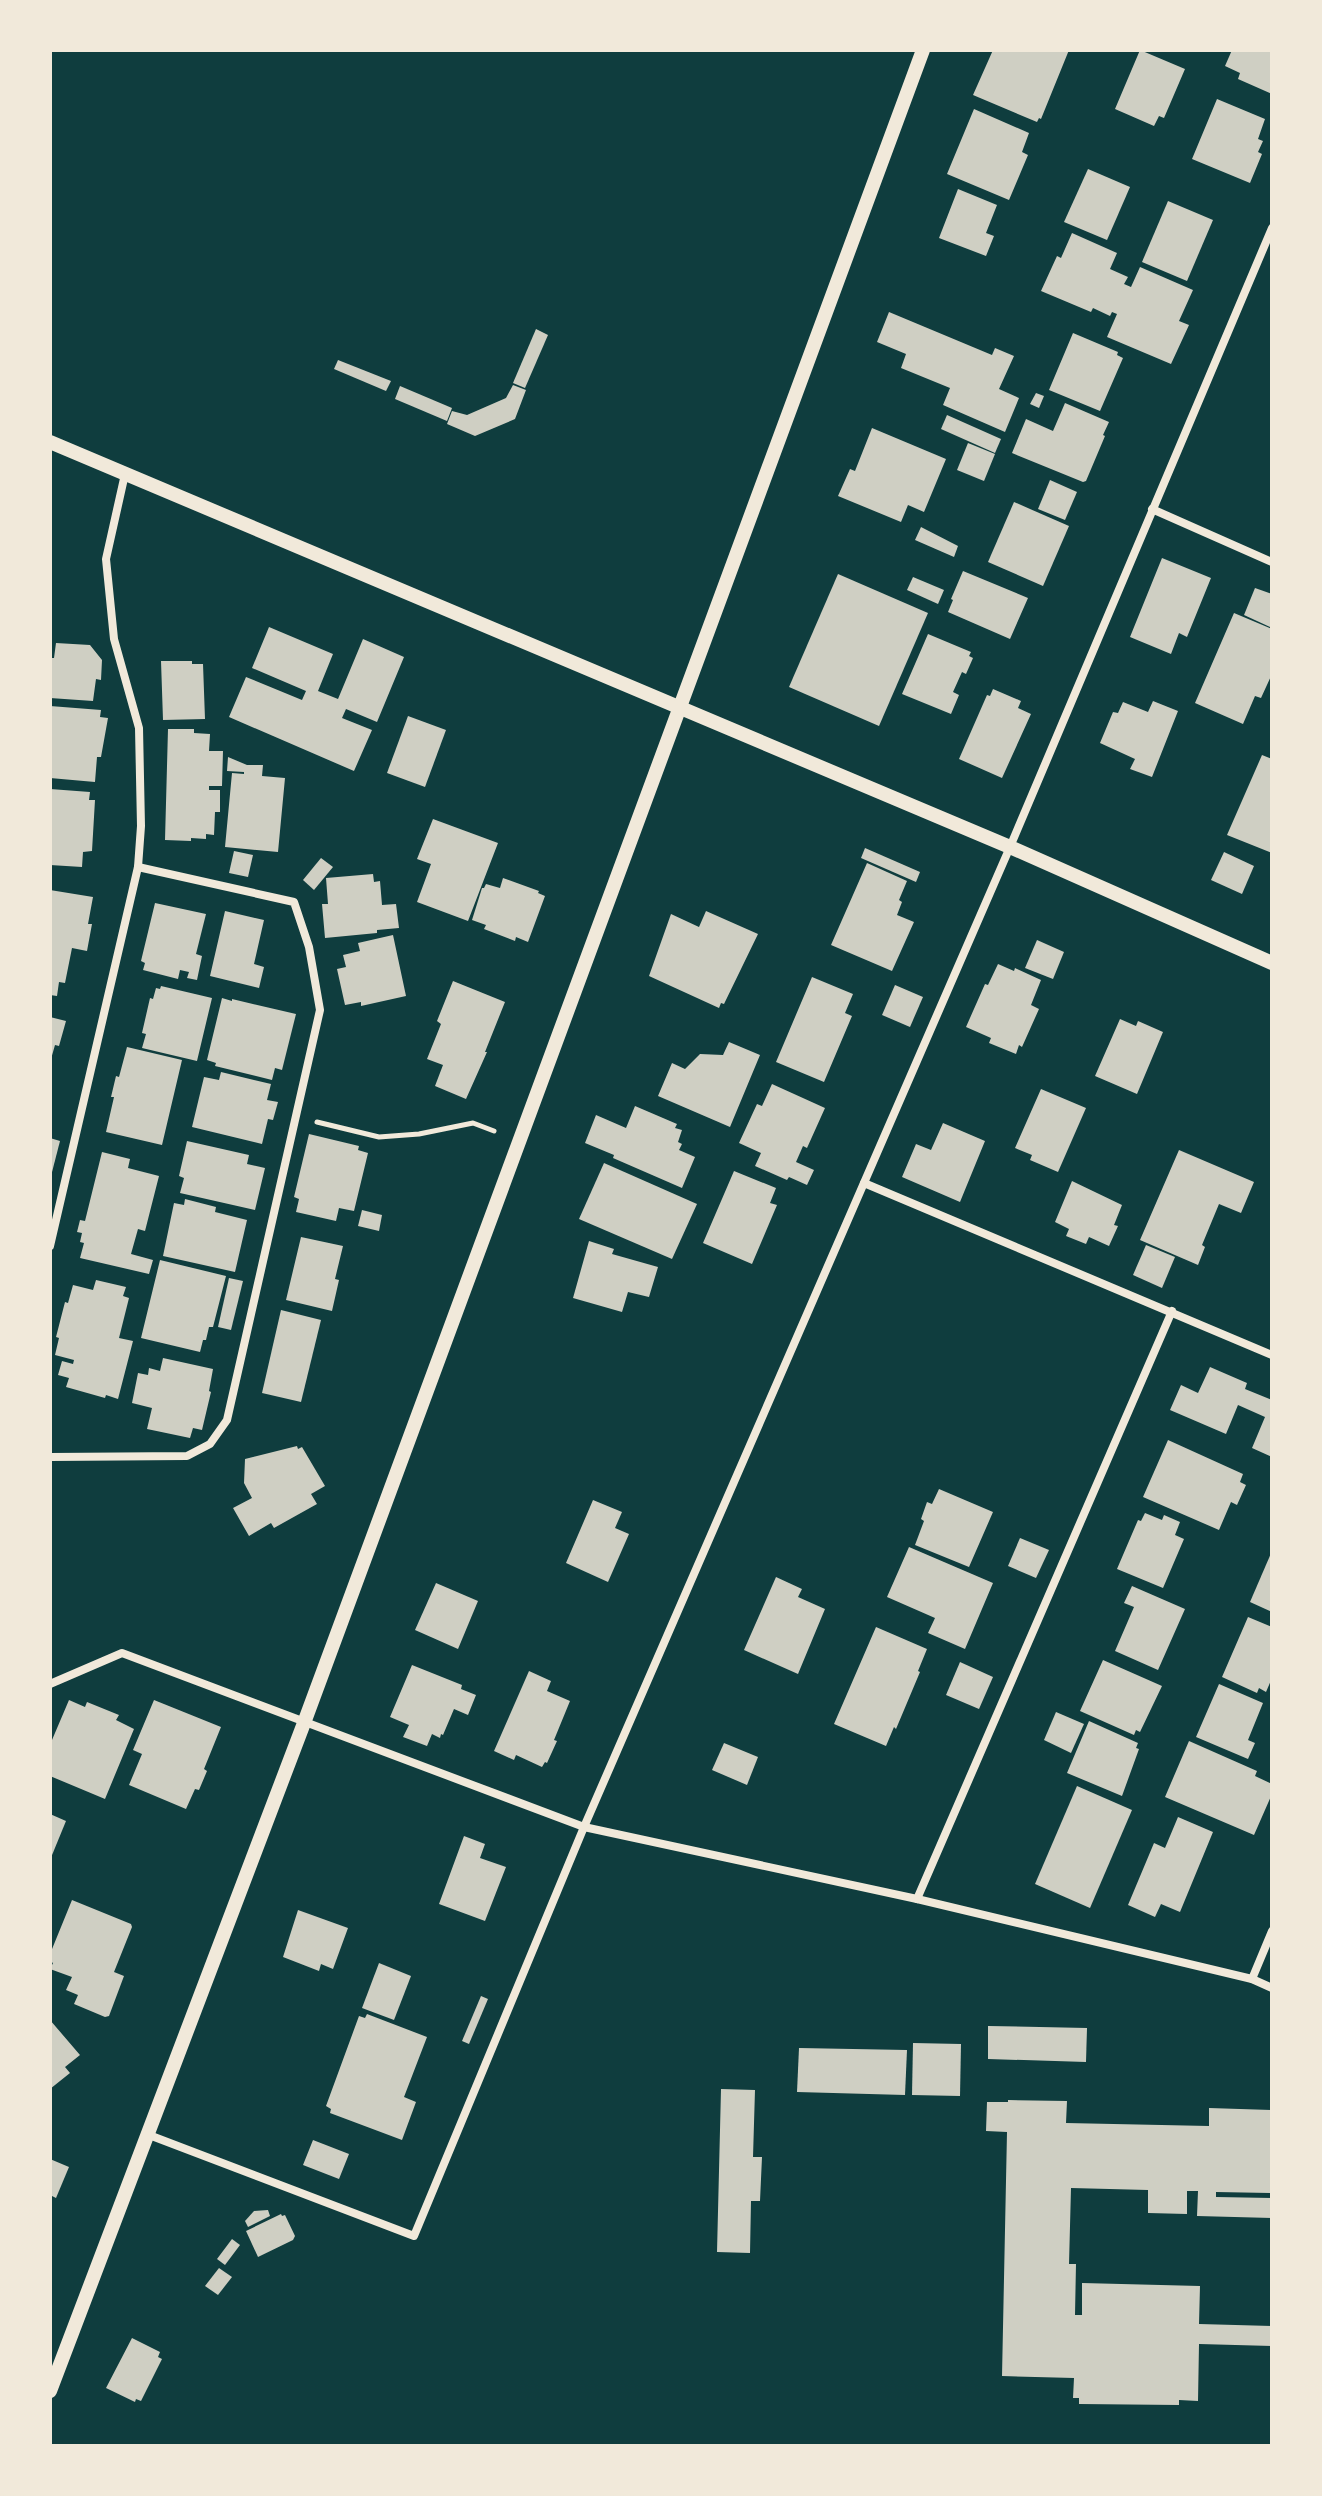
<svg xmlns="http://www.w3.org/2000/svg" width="1322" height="2496" font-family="Manrope,sans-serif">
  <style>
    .building { fill: #cfcfc3 }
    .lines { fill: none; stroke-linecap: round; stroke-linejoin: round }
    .path { stroke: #f1e9da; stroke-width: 5 }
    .minor { stroke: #f1e9da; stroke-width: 8 }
    .tertiary { stroke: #f1e9da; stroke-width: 14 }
  </style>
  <rect width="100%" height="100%" fill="#0f3d3e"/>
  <!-- building -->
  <g class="building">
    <path d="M 993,50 L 1005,52 L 1006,50 L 1069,50 L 1041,119 L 1039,118 L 1037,122 L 973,95 Z"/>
    <path d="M 1140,50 L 1185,69 L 1164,118 L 1159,116 L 1154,126 L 1115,109 Z"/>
    <path d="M 1232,50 L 1272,50 L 1272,94 L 1238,79 L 1240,73 L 1225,66 Z"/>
    <path d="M 1217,99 L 1265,119 L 1258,139 L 1263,141 L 1258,152 L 1262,154 L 1250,183 L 1192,159 Z"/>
    <path d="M 974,109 L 1029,133 L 1022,152 L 1028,155 L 1009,200 L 947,174 Z"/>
    <path d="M 1088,169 L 1130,187 L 1107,240 L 1064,222 Z"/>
    <path d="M 958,189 L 997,205 L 986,233 L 994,236 L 986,256 L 939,238 Z"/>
    <path d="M 1168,201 L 1213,220 L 1187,281 L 1142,262 Z"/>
    <path d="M 1072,233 L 1117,253 L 1110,269 L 1128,277 L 1124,284 L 1131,287 L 1140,267 L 1193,290 L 1179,321 L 1189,325 L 1171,364 L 1107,337 L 1117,314 L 1112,312 L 1110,316 L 1093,308 L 1091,312 L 1041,291 L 1057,256 L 1061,258 Z"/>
    <path d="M 889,312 L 992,355 L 995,348 L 1014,356 L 999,389 L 1019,398 L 1005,432 L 943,405 L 950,388 L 901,368 L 906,354 L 877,342 Z"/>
    <path d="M 536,329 L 548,335 L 525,388 L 513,383 Z"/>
    <path d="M 1073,333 L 1118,352 L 1117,355 L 1123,358 L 1100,411 L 1049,390 Z"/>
    <path d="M 338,360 L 391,381 L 386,391 L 334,369 Z"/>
    <path d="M 513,385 L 526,390 L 515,419 L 475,436 L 447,424 L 452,411 L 467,415 L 506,398 Z"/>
    <path d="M 400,386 L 452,408 L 447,421 L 395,399 Z"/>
    <path d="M 1036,393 L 1044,396 L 1039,408 L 1030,404 Z"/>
    <path d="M 1065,403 L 1109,422 L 1103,435 L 1105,436 L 1086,481 L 1083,482 L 1012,453 L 1026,419 L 1053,431 Z"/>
    <path d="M 947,415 L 1001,439 L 995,453 L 941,429 Z"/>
    <path d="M 872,428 L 946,459 L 924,512 L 908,505 L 901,522 L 838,496 L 850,469 L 855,471 Z"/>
    <path d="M 968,443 L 995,454 L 984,481 L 957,470 Z"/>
    <path d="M 1050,480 L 1077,492 L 1065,520 L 1038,509 Z"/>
    <path d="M 1014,502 L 1069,526 L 1043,586 L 988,562 Z"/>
    <path d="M 921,527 L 958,546 L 954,557 L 915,540 Z"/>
    <path d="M 1162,558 L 1211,578 L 1187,637 L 1179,633 L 1171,654 L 1130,637 Z"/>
    <path d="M 963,571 L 1028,598 L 1010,639 L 948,612 L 953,600 L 951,599 Z"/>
    <path d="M 838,574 L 928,613 L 879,726 L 789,687 Z"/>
    <path d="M 913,577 L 944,590 L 938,604 L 907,590 Z"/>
    <path d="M 1255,588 L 1272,594 L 1270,627 L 1244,615 Z"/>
    <path d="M 1234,613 L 1272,629 L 1272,674 L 1261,698 L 1255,696 L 1243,724 L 1195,703 Z"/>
    <path d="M 269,627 L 333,654 L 318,691 L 338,699 L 363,639 L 404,657 L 377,722 L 346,709 L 342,718 L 372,730 L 354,771 L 229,717 L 246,677 L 302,700 L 306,691 L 252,668 Z"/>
    <path d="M 928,634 L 971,652 L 969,656 L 973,658 L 966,674 L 962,672 L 953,692 L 959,695 L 951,714 L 902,694 Z"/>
    <path d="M 56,643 L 90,645 L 102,660 L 101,680 L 96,679 L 93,701 L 50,698 L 50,658 L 54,658 Z"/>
    <path d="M 161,661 L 192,661 L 192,664 L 203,664 L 205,719 L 163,720 Z"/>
    <path d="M 993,689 L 1021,701 L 1018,708 L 1031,714 L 1002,778 L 959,759 L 987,695 L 990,696 Z"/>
    <path d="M 1153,701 L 1178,711 L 1152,777 L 1130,769 L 1135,759 L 1100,743 L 1113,712 L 1118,713 L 1123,702 L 1148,712 Z"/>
    <path d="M 50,706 L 101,710 L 100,717 L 108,718 L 101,757 L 97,757 L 95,782 L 50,778 Z"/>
    <path d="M 408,716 L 446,730 L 425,787 L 387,773 Z"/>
    <path d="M 168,729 L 194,729 L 194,733 L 210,734 L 209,751 L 223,751 L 222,786 L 209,786 L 209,790 L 220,790 L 220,812 L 215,812 L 214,835 L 206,834 L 206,839 L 191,838 L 191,841 L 165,840 Z"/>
    <path d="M 1262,755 L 1272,759 L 1272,853 L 1227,835 Z"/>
    <path d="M 228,757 L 247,765 L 263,765 L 262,776 L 285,778 L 278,852 L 225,847 L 232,773 L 244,774 L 244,772 L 227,771 Z"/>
    <path d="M 50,789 L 90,792 L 89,800 L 95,800 L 92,851 L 83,852 L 82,867 L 50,865 Z"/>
    <path d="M 433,819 L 498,843 L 468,921 L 417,902 L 431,864 L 417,859 Z"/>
    <path d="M 865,848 L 920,872 L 916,882 L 861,858 Z"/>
    <path d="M 234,851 L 253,855 L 248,877 L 229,873 Z"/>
    <path d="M 1224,852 L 1254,866 L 1242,894 L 1211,880 Z"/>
    <path d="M 321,858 L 333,867 L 314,890 L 303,880 Z"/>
    <path d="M 867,863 L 907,881 L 899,900 L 902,902 L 897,915 L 914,922 L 892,971 L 831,945 Z"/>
    <path d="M 373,874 L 374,882 L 380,881 L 382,905 L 396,904 L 399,928 L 377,930 L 377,933 L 325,938 L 322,904 L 328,904 L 326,878 Z"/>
    <path d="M 503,878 L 539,891 L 538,893 L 545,896 L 528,942 L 516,937 L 515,941 L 484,929 L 486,925 L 472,920 L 482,888 L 484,888 L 486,884 L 500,888 Z"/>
    <path d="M 50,890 L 93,897 L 88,924 L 92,924 L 87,951 L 72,948 L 65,983 L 59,982 L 57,996 L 50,995 Z"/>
    <path d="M 155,903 L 206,914 L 196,954 L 202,956 L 197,980 L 187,978 L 189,972 L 180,970 L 178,979 L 143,970 L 145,963 L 141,961 Z"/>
    <path d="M 225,911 L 264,920 L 254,964 L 264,967 L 259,988 L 210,976 Z"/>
    <path d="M 706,911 L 758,934 L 724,1004 L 721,1003 L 719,1008 L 649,976 L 671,914 L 699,927 Z"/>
    <path d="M 393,935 L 406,996 L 361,1006 L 361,1002 L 345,1005 L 337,969 L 346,967 L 343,955 L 360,951 L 358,943 Z"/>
    <path d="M 1037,940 L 1064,952 L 1053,979 L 1025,968 Z"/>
    <path d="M 998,964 L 1014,971 L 1015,968 L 1041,980 L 1031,1005 L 1039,1009 L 1022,1047 L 1019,1045 L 1016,1054 L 989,1043 L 991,1038 L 966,1027 L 985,984 L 988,985 Z"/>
    <path d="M 812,977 L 853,994 L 845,1013 L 852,1016 L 824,1082 L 776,1062 Z"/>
    <path d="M 453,981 L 505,1002 L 485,1052 L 487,1052 L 466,1099 L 435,1086 L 443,1065 L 427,1059 L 441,1024 L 437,1021 Z"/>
    <path d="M 895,985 L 923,997 L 910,1027 L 882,1015 Z"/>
    <path d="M 161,986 L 212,998 L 197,1061 L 142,1048 L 146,1034 L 142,1033 L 150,998 L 153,999 L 156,988 L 160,989 Z"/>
    <path d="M 222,998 L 232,1001 L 232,999 L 296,1014 L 282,1070 L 275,1068 L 272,1080 L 215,1066 L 216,1063 L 207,1060 Z"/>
    <path d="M 50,1017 L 66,1021 L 59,1046 L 55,1045 L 51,1059 Z"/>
    <path d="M 1120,1019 L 1136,1026 L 1138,1021 L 1163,1032 L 1137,1094 L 1095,1076 Z"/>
    <path d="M 729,1042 L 760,1055 L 730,1127 L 658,1096 L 672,1063 L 685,1069 L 700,1054 L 723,1055 Z"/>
    <path d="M 127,1047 L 182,1060 L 162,1145 L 106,1132 L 114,1097 L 111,1097 L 116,1076 L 119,1077 Z"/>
    <path d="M 221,1072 L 271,1084 L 267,1100 L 278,1102 L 273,1120 L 268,1119 L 262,1144 L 192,1127 L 204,1077 L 219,1080 Z"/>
    <path d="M 772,1084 L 825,1108 L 807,1148 L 803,1146 L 796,1162 L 814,1170 L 807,1185 L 789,1177 L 787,1180 L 755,1166 L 761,1153 L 739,1143 L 757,1104 L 762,1106 Z"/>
    <path d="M 1041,1089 L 1086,1108 L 1058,1172 L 1030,1160 L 1032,1155 L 1015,1148 Z"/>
    <path d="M 635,1106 L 677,1124 L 675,1128 L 682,1130 L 678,1142 L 682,1144 L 679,1150 L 695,1157 L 682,1188 L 613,1158 L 614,1155 L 585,1143 L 596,1115 L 626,1128 Z"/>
    <path d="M 943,1123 L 985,1141 L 960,1202 L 902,1177 L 916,1144 L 931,1150 Z"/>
    <path d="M 309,1134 L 359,1146 L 358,1150 L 368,1153 L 354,1211 L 339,1208 L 336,1221 L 296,1212 L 299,1199 L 294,1197 Z"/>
    <path d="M 50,1138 L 60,1141 L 51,1176 L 50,1176 Z"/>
    <path d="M 187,1141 L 249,1155 L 247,1164 L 265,1168 L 255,1210 L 180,1193 L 184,1178 L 179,1176 Z"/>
    <path d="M 1179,1150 L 1254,1182 L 1241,1213 L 1219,1204 L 1202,1245 L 1205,1247 L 1198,1265 L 1140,1240 Z"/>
    <path d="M 102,1152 L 130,1159 L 128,1168 L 159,1176 L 145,1231 L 138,1229 L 131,1254 L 153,1260 L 149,1274 L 80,1258 L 84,1243 L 80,1242 L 82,1233 L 77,1232 L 80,1220 L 85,1221 Z"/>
    <path d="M 604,1163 L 697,1204 L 672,1259 L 579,1219 Z"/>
    <path d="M 734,1171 L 776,1188 L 770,1203 L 777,1205 L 752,1264 L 703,1243 Z"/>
    <path d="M 1072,1181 L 1122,1205 L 1114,1225 L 1118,1226 L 1109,1246 L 1089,1237 L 1086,1244 L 1066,1236 L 1069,1229 L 1055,1222 Z"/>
    <path d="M 185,1199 L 216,1207 L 215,1212 L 247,1220 L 235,1272 L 163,1256 L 174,1203 L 184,1205 Z"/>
    <path d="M 362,1210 L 382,1215 L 379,1231 L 358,1226 Z"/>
    <path d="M 301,1237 L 343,1246 L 335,1279 L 339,1280 L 332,1311 L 286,1300 Z"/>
    <path d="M 589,1241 L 614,1249 L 612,1254 L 658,1267 L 649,1297 L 628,1292 L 622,1312 L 573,1298 Z"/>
    <path d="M 1146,1245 L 1175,1257 L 1162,1288 L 1133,1275 Z"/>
    <path d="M 160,1260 L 226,1276 L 213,1327 L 209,1327 L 206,1340 L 203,1340 L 200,1352 L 141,1338 Z"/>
    <path d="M 229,1278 L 243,1281 L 231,1330 L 218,1327 Z"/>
    <path d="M 96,1280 L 126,1287 L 123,1296 L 129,1298 L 119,1338 L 133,1341 L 118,1399 L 106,1395 L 105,1398 L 66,1387 L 69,1378 L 58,1375 L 62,1361 L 73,1364 L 74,1360 L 55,1355 L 59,1338 L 56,1337 L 65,1302 L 68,1303 L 73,1285 L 93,1290 Z"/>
    <path d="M 281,1310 L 321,1320 L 301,1402 L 262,1393 Z"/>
    <path d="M 163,1358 L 213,1369 L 209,1391 L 211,1392 L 202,1430 L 193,1428 L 190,1438 L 147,1429 L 152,1408 L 132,1403 L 138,1373 L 148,1375 L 149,1368 L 160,1371 Z"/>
    <path d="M 1210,1367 L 1247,1383 L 1245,1389 L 1272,1400 L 1272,1457 L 1252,1448 L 1265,1417 L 1238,1405 L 1226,1434 L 1170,1410 L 1181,1385 L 1198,1393 Z"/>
    <path d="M 1168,1440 L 1243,1474 L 1240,1482 L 1246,1485 L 1237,1505 L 1231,1502 L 1219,1530 L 1143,1497 Z"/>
    <path d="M 297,1446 L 298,1449 L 302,1447 L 325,1486 L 311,1494 L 317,1504 L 274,1528 L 271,1523 L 249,1536 L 233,1508 L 252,1498 L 244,1483 L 245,1459 Z"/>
    <path d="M 939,1489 L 993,1512 L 969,1567 L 915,1545 L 924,1521 L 921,1519 L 927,1502 L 932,1504 Z"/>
    <path d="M 593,1500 L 622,1512 L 615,1528 L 629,1534 L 608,1582 L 566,1563 Z"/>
    <path d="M 1145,1513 L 1162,1520 L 1164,1515 L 1180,1522 L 1175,1535 L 1184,1539 L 1163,1588 L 1117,1569 L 1138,1520 L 1141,1521 Z"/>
    <path d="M 1020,1538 L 1049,1550 L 1036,1578 L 1008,1566 Z"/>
    <path d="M 909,1547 L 993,1583 L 965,1649 L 928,1633 L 935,1618 L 887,1597 Z"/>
    <path d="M 1272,1551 L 1272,1612 L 1250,1602 Z"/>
    <path d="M 776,1577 L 802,1589 L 798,1597 L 825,1609 L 798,1674 L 744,1650 Z"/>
    <path d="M 436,1583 L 478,1601 L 458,1649 L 415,1630 Z"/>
    <path d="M 1132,1586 L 1185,1609 L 1158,1670 L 1115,1651 L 1134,1607 L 1124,1603 Z"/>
    <path d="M 1248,1617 L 1272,1627 L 1272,1678 L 1266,1692 L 1259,1688 L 1257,1693 L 1222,1677 Z"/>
    <path d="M 876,1627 L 927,1649 L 918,1671 L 920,1672 L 896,1729 L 894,1727 L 886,1746 L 834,1724 Z"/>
    <path d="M 1103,1660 L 1162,1686 L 1140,1732 L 1136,1730 L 1134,1735 L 1080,1711 Z"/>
    <path d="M 960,1662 L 993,1677 L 979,1709 L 946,1695 Z"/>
    <path d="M 412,1665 L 462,1685 L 461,1689 L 476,1695 L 468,1715 L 454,1709 L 443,1735 L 441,1734 L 440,1738 L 432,1734 L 427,1746 L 403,1737 L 409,1725 L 390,1717 Z"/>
    <path d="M 529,1671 L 551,1681 L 547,1691 L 570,1701 L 554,1740 L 557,1741 L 547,1763 L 545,1762 L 542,1767 L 516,1755 L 514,1760 L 494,1751 Z"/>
    <path d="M 1219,1684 L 1263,1703 L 1248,1740 L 1255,1743 L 1248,1759 L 1196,1737 Z"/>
    <path d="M 69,1700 L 85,1707 L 87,1702 L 119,1715 L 116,1720 L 134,1729 L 105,1799 L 50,1776 L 50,1740 L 52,1740 Z"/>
    <path d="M 154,1700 L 221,1727 L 204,1769 L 207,1771 L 199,1790 L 195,1789 L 186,1809 L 129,1785 L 142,1754 L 133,1750 Z"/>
    <path d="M 1056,1712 L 1084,1724 L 1071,1753 L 1044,1740 Z"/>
    <path d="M 1089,1721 L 1138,1743 L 1136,1748 L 1139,1749 L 1122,1796 L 1067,1773 Z"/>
    <path d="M 1189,1741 L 1257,1771 L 1255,1776 L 1272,1784 L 1272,1794 L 1254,1835 L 1165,1797 Z"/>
    <path d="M 724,1743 L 758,1757 L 747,1785 L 712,1770 Z"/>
    <path d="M 1077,1786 L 1132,1810 L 1090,1908 L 1035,1884 Z"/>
    <path d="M 50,1814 L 66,1821 L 50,1860 Z"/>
    <path d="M 1178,1817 L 1213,1832 L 1180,1912 L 1161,1904 L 1155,1917 L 1128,1905 L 1154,1843 L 1165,1848 Z"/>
    <path d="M 464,1836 L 485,1844 L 480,1858 L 506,1867 L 485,1921 L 439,1904 Z"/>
    <path d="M 72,1900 L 131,1924 L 132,1927 L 114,1972 L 124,1976 L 109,2016 L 105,2017 L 74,2004 L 78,1995 L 66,1990 L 72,1977 L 50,1969 L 53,1963 L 50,1961 L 50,1954 Z"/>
    <path d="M 298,1910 L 348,1928 L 333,1969 L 321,1964 L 319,1971 L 283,1957 Z"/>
    <path d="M 379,1963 L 411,1976 L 394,2020 L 362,2008 Z"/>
    <path d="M 481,1996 L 488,1999 L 469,2044 L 462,2041 Z"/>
    <path d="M 367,2014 L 427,2037 L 404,2097 L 416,2102 L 402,2140 L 330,2113 L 331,2109 L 326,2106 L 359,2016 L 365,2018 Z"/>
    <path d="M 50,2020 L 80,2055 L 65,2067 L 70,2073 L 50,2089 Z"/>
    <path d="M 988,2026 L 1087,2028 L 1086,2062 L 988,2059 Z"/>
    <path d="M 913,2043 L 961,2044 L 960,2096 L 912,2095 Z"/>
    <path d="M 799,2048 L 907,2050 L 905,2095 L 797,2092 Z"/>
    <path d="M 721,2089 L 755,2090 L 753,2157 L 762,2157 L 760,2201 L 751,2201 L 750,2253 L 717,2252 Z"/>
    <path d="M 1008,2100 L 1067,2101 L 1066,2123 L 1209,2126 L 1209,2108 L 1271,2110 L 1270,2193 L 1216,2192 L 1216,2197 L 1272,2198 L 1272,2218 L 1197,2216 L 1198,2191 L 1187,2191 L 1187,2214 L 1148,2213 L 1148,2190 L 1071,2188 L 1069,2264 L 1076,2264 L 1075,2315 L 1082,2315 L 1082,2283 L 1200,2286 L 1199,2324 L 1272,2326 L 1272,2346 L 1199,2344 L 1198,2401 L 1179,2400 L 1179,2405 L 1079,2404 L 1079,2398 L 1073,2398 L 1074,2378 L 1002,2376 L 1007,2132 L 986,2131 L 987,2102 L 1008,2102 Z"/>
    <path d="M 313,2140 L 349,2154 L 339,2179 L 303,2165 Z"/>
    <path d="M 50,2159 L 69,2167 L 56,2198 L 50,2195 Z"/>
    <path d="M 268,2210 L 270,2216 L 248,2227 L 245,2221 L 254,2211 Z"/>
    <path d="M 281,2214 L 282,2216 L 285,2215 L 295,2236 L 293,2240 L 258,2257 L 246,2231 Z"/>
    <path d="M 232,2239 L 240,2245 L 225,2265 L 217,2259 Z"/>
    <path d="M 219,2268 L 232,2277 L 218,2295 L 205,2286 Z"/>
    <path d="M 132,2338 L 160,2352 L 158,2357 L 162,2359 L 141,2401 L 136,2399 L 135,2402 L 106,2388 Z"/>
  </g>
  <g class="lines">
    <!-- path -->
    <path class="path" d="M 317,1122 L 379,1137 L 419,1134 L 473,1123 L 494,1131"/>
    <!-- minor -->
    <g class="minor">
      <path d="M 1152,509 L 1272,562"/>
      <path d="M 864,1183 L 1272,1355"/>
      <path d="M 50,1246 L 138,867 L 141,826 L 139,728 L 114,639 L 106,559 L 125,474"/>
      <path d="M 50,1457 L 187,1456 L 210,1444 L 227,1420 L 320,1010 L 309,947 L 294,902 L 138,867"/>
      <path d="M 50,1684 L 122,1653 L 584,1827 L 917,1899 L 1252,1979 L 1272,1988"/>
      <path d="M 917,1899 L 1172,1311"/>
      <path d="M 1252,1979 L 1272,1931"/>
      <path d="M 149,2135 L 414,2236 L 584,1827 L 1010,847 L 1272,228"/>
    </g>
    <!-- tertiary -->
    <g class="tertiary">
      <path d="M 50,442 L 1010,847 L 1272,963"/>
      <path d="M 50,2391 L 304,1723 L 923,50"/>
    </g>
  </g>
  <!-- border -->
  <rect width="1322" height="2496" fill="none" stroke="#f1e9da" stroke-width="104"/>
</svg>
